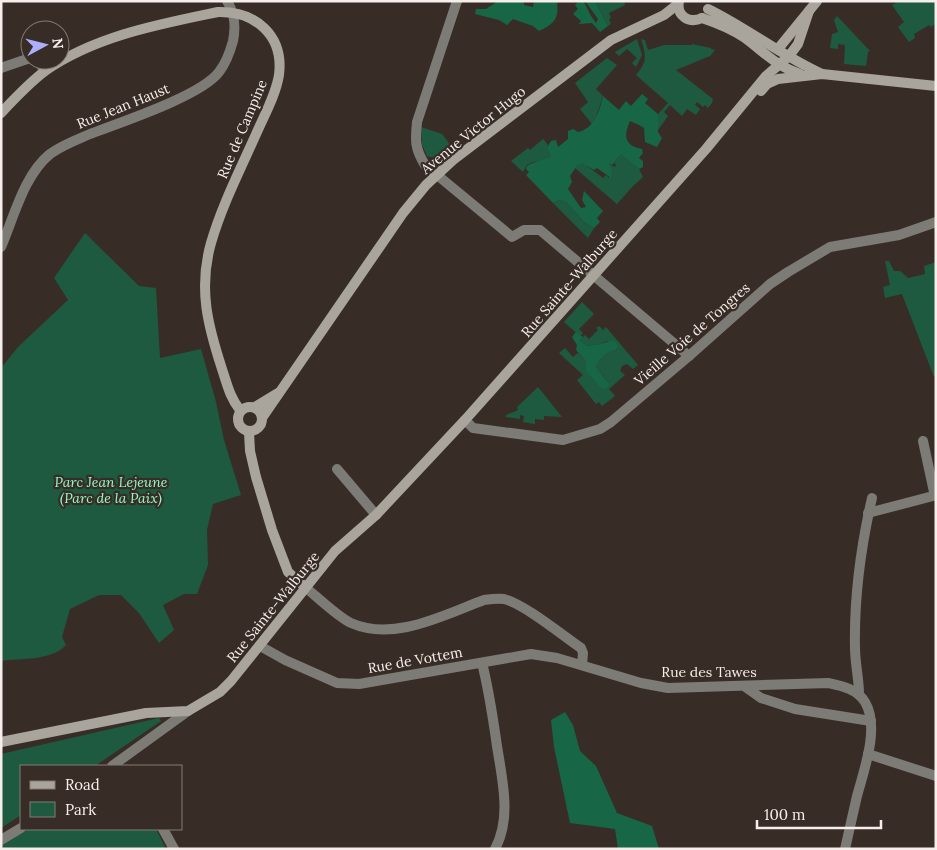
<svg xmlns="http://www.w3.org/2000/svg" width="937" height="850" font-family="Lora,serif">
  <style>
    .green { fill: #1d5a40 }
    .forest { fill: #176646 }
    .lines { fill: none; stroke-linecap: round; stroke-linejoin: round }
    .street { stroke: #7d7b75; stroke-width: 10 }
    .secondary { stroke: #a9a59c; stroke-width: 10 }
    .labels { text-anchor: middle; stroke-width: 4.5; stroke-linejoin: round; paint-order: stroke }
    .street-label { font-size: 14px; fill: #f6eeea; stroke: #382d26 }
    .park-label { font-size: 14px; font-style: italic; fill: #92f9c7; stroke: #382d26 }
  </style>
  <rect width="100%" height="100%" fill="#382d26"/>
  <!-- green -->
  <g class="green">
    <path d="M 595,1 L 624,1 L 625,5 L 609,13 L 611,18 L 609,19 L 611,24 L 608,26 Z"/>
    <path d="M 900,1 L 936,1 L 936,25 L 935,24 L 931,27 L 929,25 L 914,34 L 915,38 L 909,42 L 898,27 L 904,22 L 892,5 Z"/>
    <path d="M 837,16 L 870,51 L 868,52 L 866,66 L 844,64 L 845,45 L 838,44 L 838,49 L 830,48 L 832,34 L 838,32 L 834,20 Z"/>
    <path d="M 637,39 L 642,55 L 636,67 L 632,63 L 637,58 L 627,49 L 619,56 L 615,52 Z"/>
    <path d="M 641,39 L 645,40 L 648,50 L 664,45 L 692,45 L 692,44 L 711,48 L 711,49 L 715,50 L 710,56 L 676,70 L 713,99 L 712,103 L 708,108 L 705,105 L 703,107 L 697,102 L 695,105 L 700,109 L 696,115 L 687,109 L 682,116 L 670,105 L 664,112 L 668,116 L 658,130 L 658,114 L 668,103 L 636,75 C 648,61 646,56 641,39 Z"/>
    <path d="M 607,58 L 617,65 L 596,89 L 603,96 L 596,117 L 592,124 L 580,109 L 588,102 L 575,83 Z"/>
    <path d="M 421,127 L 442,134 L 451,146 C 444,153 437,160 427,156 L 422,145 Z"/>
    <path d="M 543,139 L 548,145 L 547,148 L 552,156 L 542,161 L 533,162 L 527,165 L 523,172 L 511,161 L 528,148 L 530,150 Z"/>
    <path d="M 621,153 L 639,169 L 643,177 L 632,187 L 617,204 L 575,168 L 582,162 L 603,178 L 606,175 L 609,178 L 608,163 L 615,167 L 616,165 L 614,163 Z"/>
    <path d="M 559,200 L 566,202 L 584,222 L 594,228 L 588,238 L 553,203 Z"/>
    <path d="M 85,233 L 139,286 L 156,288 L 160,358 L 201,349 L 216,402 L 224,440 L 241,495 L 213,504 L 207,530 L 208,565 L 197,594 L 184,594 L 163,605 L 174,630 L 159,643 L 139,613 L 121,595 L 99,595 L 70,609 L 62,637 L 66,645 C 51,661 22,658 1,661 L 1,368 L 18,347 L 68,300 L 54,278 Z"/>
    <path d="M 885,261 L 889,261 L 894,271 L 900,271 L 908,278 L 925,274 L 924,266 L 936,262 L 936,374 L 934,377 L 902,294 L 885,298 L 883,287 L 890,285 Z"/>
    <path d="M 582,302 L 594,314 L 579,329 L 583,333 L 580,336 L 564,322 Z"/>
    <path d="M 599,326 L 603,330 L 606,327 L 638,365 L 633,369 L 627,364 L 622,366 L 620,371 L 625,375 L 609,389 L 615,396 L 602,406 L 599,402 L 596,404 L 577,380 L 583,375 L 559,353 L 565,348 L 573,357 L 578,353 L 607,381 L 596,367 C 600,358 606,352 616,350 L 607,341 L 600,344 L 587,346 L 580,340 L 585,335 L 589,339 L 598,330 L 596,328 Z"/>
    <path d="M 538,387 L 562,417 L 544,416 L 544,420 L 535,419 L 535,424 L 523,422 L 524,416 L 520,415 L 520,419 L 506,417 L 506,415 L 518,410 L 517,407 Z"/>
    <path d="M 159,718 L 161,721 L 95,766 L 21,766 L 21,815 L 1,828 L 1,754 Z"/>
    <path d="M 29,829 L 156,829 L 166,849 L 1,849 L 1,845 Z"/>
  </g>
  <!-- forest -->
  <g class="forest">
    <path d="M 498,1 L 524,1 L 524,5 L 533,7 L 534,1 L 557,1 C 559,19 555,23 539,31 L 533,26 L 513,19 L 507,25 L 499,20 L 475,14 L 476,9 L 486,9 Z"/>
    <path d="M 579,1 L 584,2 L 591,16 L 596,23 L 598,19 L 585,1 L 595,1 L 608,26 L 600,32 L 592,23 L 579,24 L 581,21 L 573,14 L 578,9 L 575,5 Z"/>
    <path d="M 642,94 L 648,99 L 645,103 L 658,114 L 658,132 L 662,138 L 657,147 L 645,142 L 644,128 L 639,125 L 630,121 C 623,136 625,146 642,149 L 643,153 L 639,158 L 643,161 L 643,167 L 639,169 L 621,154 L 612,165 L 609,163 L 612,172 L 611,178 L 597,168 L 594,170 L 582,163 L 576,167 L 570,176 L 572,182 L 568,189 L 581,208 L 586,207 L 582,200 L 584,191 L 603,211 L 597,218 L 600,222 L 594,228 L 584,222 L 566,202 L 559,200 L 553,203 L 526,175 L 529,172 L 526,169 L 527,166 C 535,161 543,161 551,156 L 547,148 L 551,141 L 556,140 L 558,147 L 568,139 L 568,131 L 573,129 L 578,132 C 594,129 600,110 603,96 L 619,110 L 626,101 L 631,106 Z"/>
    <path d="M 576,332 L 583,337 L 580,340 L 587,346 L 600,344 L 614,340 L 618,346 L 616,350 C 606,352 600,358 596,367 L 609,384 L 606,389 L 602,389 L 586,371 L 586,361 L 576,350 L 577,345 L 572,337 Z"/>
    <path d="M 565,712 L 573,725 L 580,751 L 596,766 L 617,813 L 652,826 L 659,849 L 618,849 L 615,829 L 570,823 L 554,747 L 551,720 Z"/>
  </g>
  <g class="lines">
    <!-- street -->
    <g class="street">
      <path d="M 457,1 L 417,122 C 415,141 415,149 425,165 L 512,237 L 524,230 L 540,230 L 689,356"/>
      <path d="M 37,60 L 45,71"/>
      <path d="M 1,68 L 30,58"/>
      <path d="M 1,247 C 14,217 24,175 50,154 C 62,145 76,140 90,134 C 121,122 201,96 219,72 C 226,63 230,52 233,41 C 236,26 235,14 227,1"/>
      <path d="M 465,420 L 473,428 L 563,440 L 600,429 L 611,422 L 689,356 L 770,284 L 788,272 L 830,247 L 899,235 L 936,222"/>
      <path d="M 337,469 L 376,515"/>
      <path d="M 868,513 L 933,496 L 934,492 L 923,441"/>
      <path d="M 305,587 C 316,596 339,618 351,623 C 394,642 443,615 484,600 C 491,599 497,598 504,599 C 524,604 562,635 581,648 L 583,653 L 582,665"/>
      <path d="M 260,646 L 285,660 L 337,683 L 359,684 L 531,654 L 557,658 L 641,683 L 668,688 L 828,683 C 842,686 857,689 865,702 C 880,727 864,770 857,796 C 853,814 849,831 845,849"/>
      <path d="M 482,663 C 489,690 493,718 497,746 C 502,779 512,818 495,849"/>
      <path d="M 744,686 L 761,698 L 795,709 L 871,721"/>
      <path d="M 859,694 C 859,679 855,663 855,648 C 854,598 861,546 872,498"/>
      <path d="M 868,754 L 936,776"/>
      <path d="M 112,766 L 188,711"/>
      <path d="M 163,829 L 174,849"/>
      <path d="M 1,840 L 21,828"/>
    </g>
    <!-- secondary -->
    <g class="secondary">
      <path d="M 679,1 C 676,16 689,24 702,18"/>
      <path d="M 708,9 C 747,28 782,56 822,74"/>
      <path d="M 702,18 C 717,23 732,29 745,38 C 764,52 776,66 800,74"/>
      <path d="M 778,49 L 817,1"/>
      <path d="M 761,91 L 767,84 L 778,79 L 822,74 L 936,86"/>
      <path d="M 1,113 C 15,98 29,83 45,71 C 95,36 160,24 218,12 C 255,11 284,35 279,75 C 276,94 265,114 257,132 C 241,168 222,205 211,243 C 198,289 208,326 222,369 C 227,384 230,398 240,410"/>
      <circle cx="250" cy="419" r="12"/>
      <path d="M 255,407 L 278,393"/>
      <path d="M 262,418 L 403,213 L 426,185 L 453,160 L 611,40 L 664,15 L 678,4"/>
      <path d="M 249,432 L 250,451 L 256,477 L 272,530 L 288,572 L 305,587"/>
      <path d="M 1,742 L 146,713 L 188,711 L 220,692 L 231,681 L 335,551 L 376,515 L 465,420 L 706,149 L 766,76 L 789,56 L 798,44 L 809,11"/>
    </g>
  </g>
  <g class="labels">
    <!-- street labels -->
    <g class="street-label">
      <text transform="translate(123 106) rotate(-22)" y="5">Rue Jean Haust</text>
      <text transform="translate(242 129) rotate(-67)" y="5">Rue de Campine</text>
      <text transform="translate(473 130) rotate(-39)" y="5">Avenue Victor Hugo</text>
      <text transform="translate(569 283) rotate(-49)" y="5">Rue Sainte-Walburge</text>
      <text transform="translate(692 334) rotate(-41)" y="5">Vieille Voie de Tongres</text>
      <text transform="translate(273 607) rotate(-51)" y="5">Rue Sainte-Walburge</text>
      <text transform="translate(415 660) rotate(-10)" y="5">Rue de Vottem</text>
      <text x="709" y="677">Rue des Tawes</text>
    </g>
    <!-- park labels -->
    <g class="park-label">
      <text x="111" y="487">Parc Jean Lejeune<tspan x="111" dy="16">(Parc de la Paix)</tspan></text>
    </g>
  </g>
  <!-- border -->
  <rect width="937" height="850" fill="none" stroke="#f6eeea" stroke-width="5"/>
  <!-- legend -->
  <rect x="20" y="765" width="162" height="65" fill="#382d26" stroke="#847a74"/>
  <rect x="30" y="781" width="25" height="8" fill="#a9a59c" stroke="#847a74"/>
  <text x="65" y="790" font-size="15" fill="#f6eeea">Road</text>
  <rect x="30" y="802" width="25" height="15" fill="#1d5a40" stroke="#847a74"/>
  <text x="65" y="815" font-size="15" fill="#f6eeea">Park</text>
  <!-- north arrow -->
  <g transform="translate(45 45) rotate(83)"><circle r="24" fill="#382d26" stroke="#847a74"/>
  <path d="M0-4L9 19L0 12L-9 19Z" fill="#adaffb"/>
  <text y="-8" font-size="14" font-weight="bold" text-anchor="middle" fill="#f6eeea">N</text>
  </g>
  <!-- scale -->
  <path d="M757 820v8h124v-8" fill="none" stroke="#f6eeea" stroke-width="2.5"/>
  <text x="764" y="820" font-size="15" fill="#f6eeea" stroke="#382d26" stroke-width="4" paint-order="stroke">100 m</text>
</svg>
